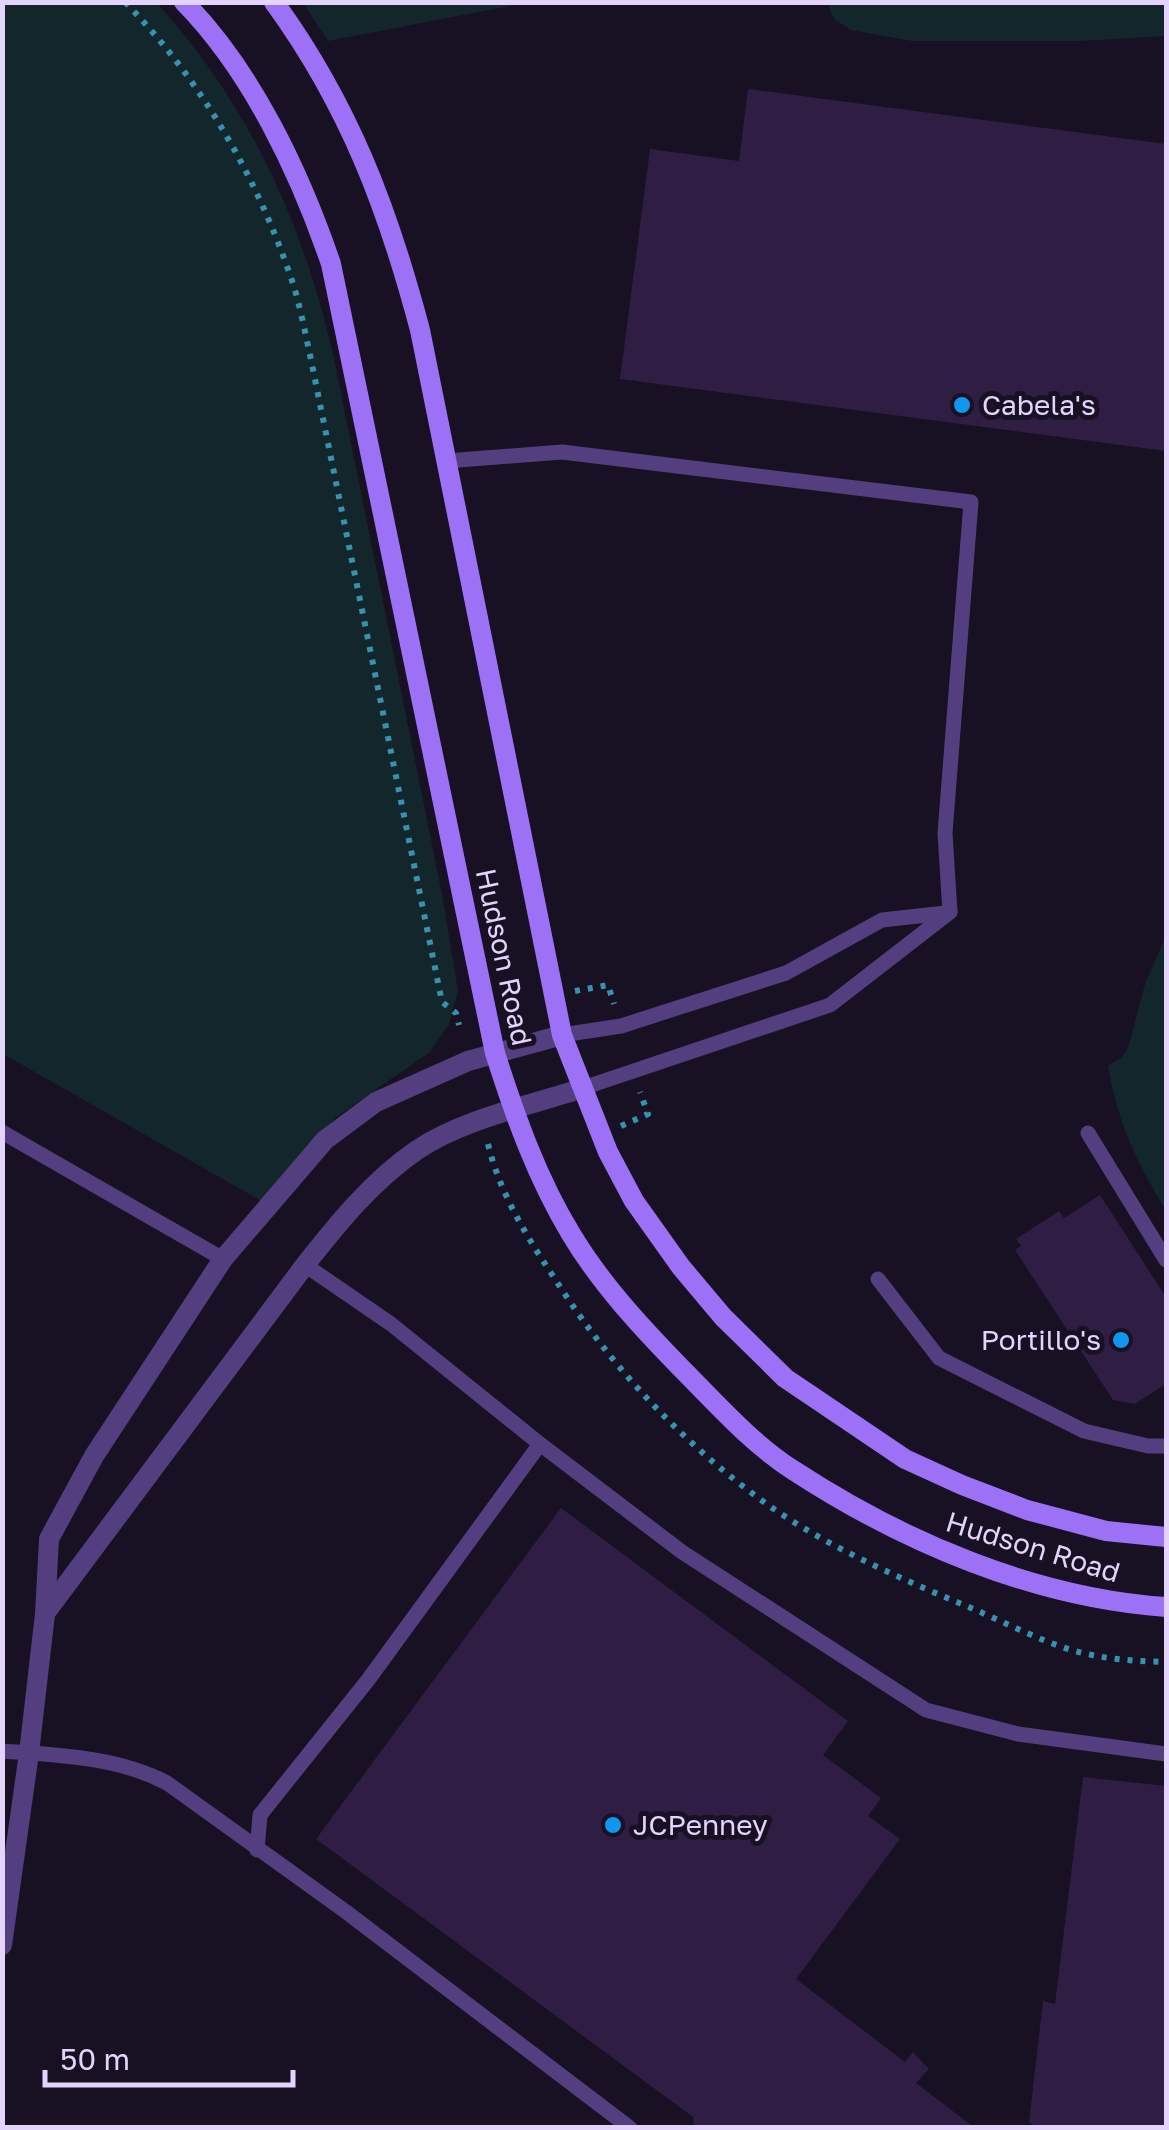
<svg xmlns="http://www.w3.org/2000/svg" width="1169" height="2130" font-family="'Golos Text',sans-serif">
  <style>
    .green { fill: #13262c }
    .building { fill: #301d43 }
    .lines { fill: none; stroke-linecap: round; stroke-linejoin: round }
    .path { stroke: #3692ae; stroke-width: 6; stroke-dasharray: 5 8; stroke-linecap: butt }
    .lane { stroke: #533e7f; stroke-width: 15 }
    .street { stroke: #533e7f; stroke-width: 20 }
    .secondary { stroke: #9c71f6; stroke-width: 20 }
    .poi-dot { fill: #0f96ed; stroke: #181023; stroke-width: 4 }
    .labels { text-anchor: middle; stroke-width: 10; stroke-linejoin: round; paint-order: stroke }
    .poi-label { font-size: 28px; fill: #e4d4fc; stroke: #181023; text-anchor: start }
    .street-label { font-size: 28px; fill: #e4d4fc; stroke: #181023 }
  </style>
  <rect width="100%" height="100%" fill="#181023"/>
  <!-- green -->
  <g class="green">
    <path d="M 3,3 L 157,3 C 249,104 304,225 334,358 L 443,899 L 458,991 L 449,1024 L 430,1052 L 335,1118 L 263,1202 L 3,1054 Z"/>
    <path d="M 303,3 L 525,3 L 328,41 Z"/>
    <path d="M 827,3 L 1166,3 L 1166,36 L 1081,41 L 912,41 L 851,30 L 834,19 Z"/>
    <path d="M 1166,936 L 1166,1210 C 1138,1166 1116,1118 1108,1066 L 1123,1056 L 1128,1048 L 1145,984 Z"/>
  </g>
  <!-- building -->
  <g class="building">
    <path d="M 748,89 L 1166,144 L 1166,451 L 620,379 L 650,149 L 739,161 Z"/>
    <path d="M 1100,1195 L 1166,1297 L 1166,1384 L 1135,1404 L 1113,1400 L 1015,1250 L 1021,1246 L 1016,1239 L 1059,1211 L 1064,1218 Z"/>
    <path d="M 561,1508 L 848,1721 L 823,1755 L 881,1798 L 868,1816 L 900,1839 L 796,1979 L 905,2062 L 913,2052 L 929,2069 L 916,2083 L 975,2128 L 694,2128 L 693,2117 L 316,1839 Z"/>
    <path d="M 1083,1777 L 1166,1786 L 1164,2128 L 1037,2128 L 1029,2122 L 1043,2001 L 1055,2004 Z"/>
  </g>
  <g class="lines">
    <!-- path -->
    <g class="path">
      <path d="M 125,2 C 200,79 254,172 289,272 C 299,299 304,328 310,355 L 442,1002 L 456,1013 L 459,1025"/>
      <path d="M 575,991 L 608,985 L 614,1004"/>
      <path d="M 621,1126 L 648,1114 L 640,1092"/>
      <path d="M 488,1144 C 500,1194 527,1237 555,1279 C 611,1367 683,1444 768,1505 C 829,1548 902,1579 971,1608 C 1007,1623 1045,1644 1083,1653 C 1111,1660 1138,1661 1166,1662"/>
    </g>
    <!-- lane -->
    <g class="lane">
      <path d="M 446,461 L 562,452 L 971,502 L 945,833 L 950,912"/>
      <path d="M 562,1035 L 621,1026 L 786,973 L 882,920 L 946,913"/>
      <path d="M 583,1088 L 830,1005 L 950,912"/>
      <path d="M 2,1132 L 223,1259"/>
      <path d="M 1088,1133 L 1166,1260"/>
      <path d="M 305,1265 L 391,1324 L 540,1444 L 682,1552 L 926,1710 L 1018,1734 L 1166,1754"/>
      <path d="M 878,1279 L 939,1358 L 1084,1431 L 1148,1446 L 1166,1446"/>
      <path d="M 2,1751 C 57,1755 118,1757 167,1783 L 345,1911 L 630,2128"/>
      <path d="M 257,1850 L 260,1815 L 368,1680 L 540,1444"/>
    </g>
    <!-- street -->
    <g class="street">
      <path d="M 46,1612 L 305,1265 C 339,1222 372,1181 417,1150 C 463,1119 531,1105 583,1088"/>
      <path d="M 2,1945 L 29,1753 L 45,1614 L 49,1539 L 94,1456 L 223,1259 L 325,1140 L 376,1102 L 468,1061 L 562,1035"/>
    </g>
    <!-- secondary -->
    <g class="secondary">
      <path d="M 184,2 C 252,71 300,173 331,264 L 495,1053 C 515,1116 537,1178 571,1234 C 601,1284 641,1327 682,1369 C 717,1404 751,1443 793,1470 C 903,1542 1035,1598 1166,1607"/>
      <path d="M 274,2 C 349,105 388,209 420,330 L 562,1035 L 608,1152 L 634,1201 L 681,1267 L 723,1317 L 785,1378 L 905,1459 L 962,1485 L 1027,1510 L 1106,1531 L 1166,1537"/>
    </g>
  </g>
  <!-- markers -->
  <g class="poi-dot">
    <circle cx="962" cy="405" r="10"/>
    <circle cx="1121" cy="1340" r="10"/>
    <circle cx="613" cy="1825" r="10"/>
  </g>
  <g class="labels">
    <!-- poi labels -->
    <g class="poi-label">
      <text x="982" y="415">Cabela's</text>
      <text x="1101" y="1350" text-anchor="end">Portillo's</text>
      <text x="633" y="1835">JCPenney</text>
    </g>
    <!-- street labels -->
    <g class="street-label">
      <text transform="translate(504 957) rotate(78)" y="10">Hudson Road</text>
      <text transform="translate(1033 1547) rotate(17)" y="10">Hudson Road</text>
    </g>
  </g>
  <!-- border -->
  <rect width="1169" height="2130" fill="none" stroke="#e4d4fc" stroke-width="10"/>
  <!-- scale -->
  <path d="M45 2070v15h248v-15" fill="none" stroke="#e4d4fc" stroke-width="5"/>
  <text x="60" y="2070" font-size="30" fill="#e4d4fc" stroke="#181023" stroke-width="8" paint-order="stroke">50 m</text>
</svg>
